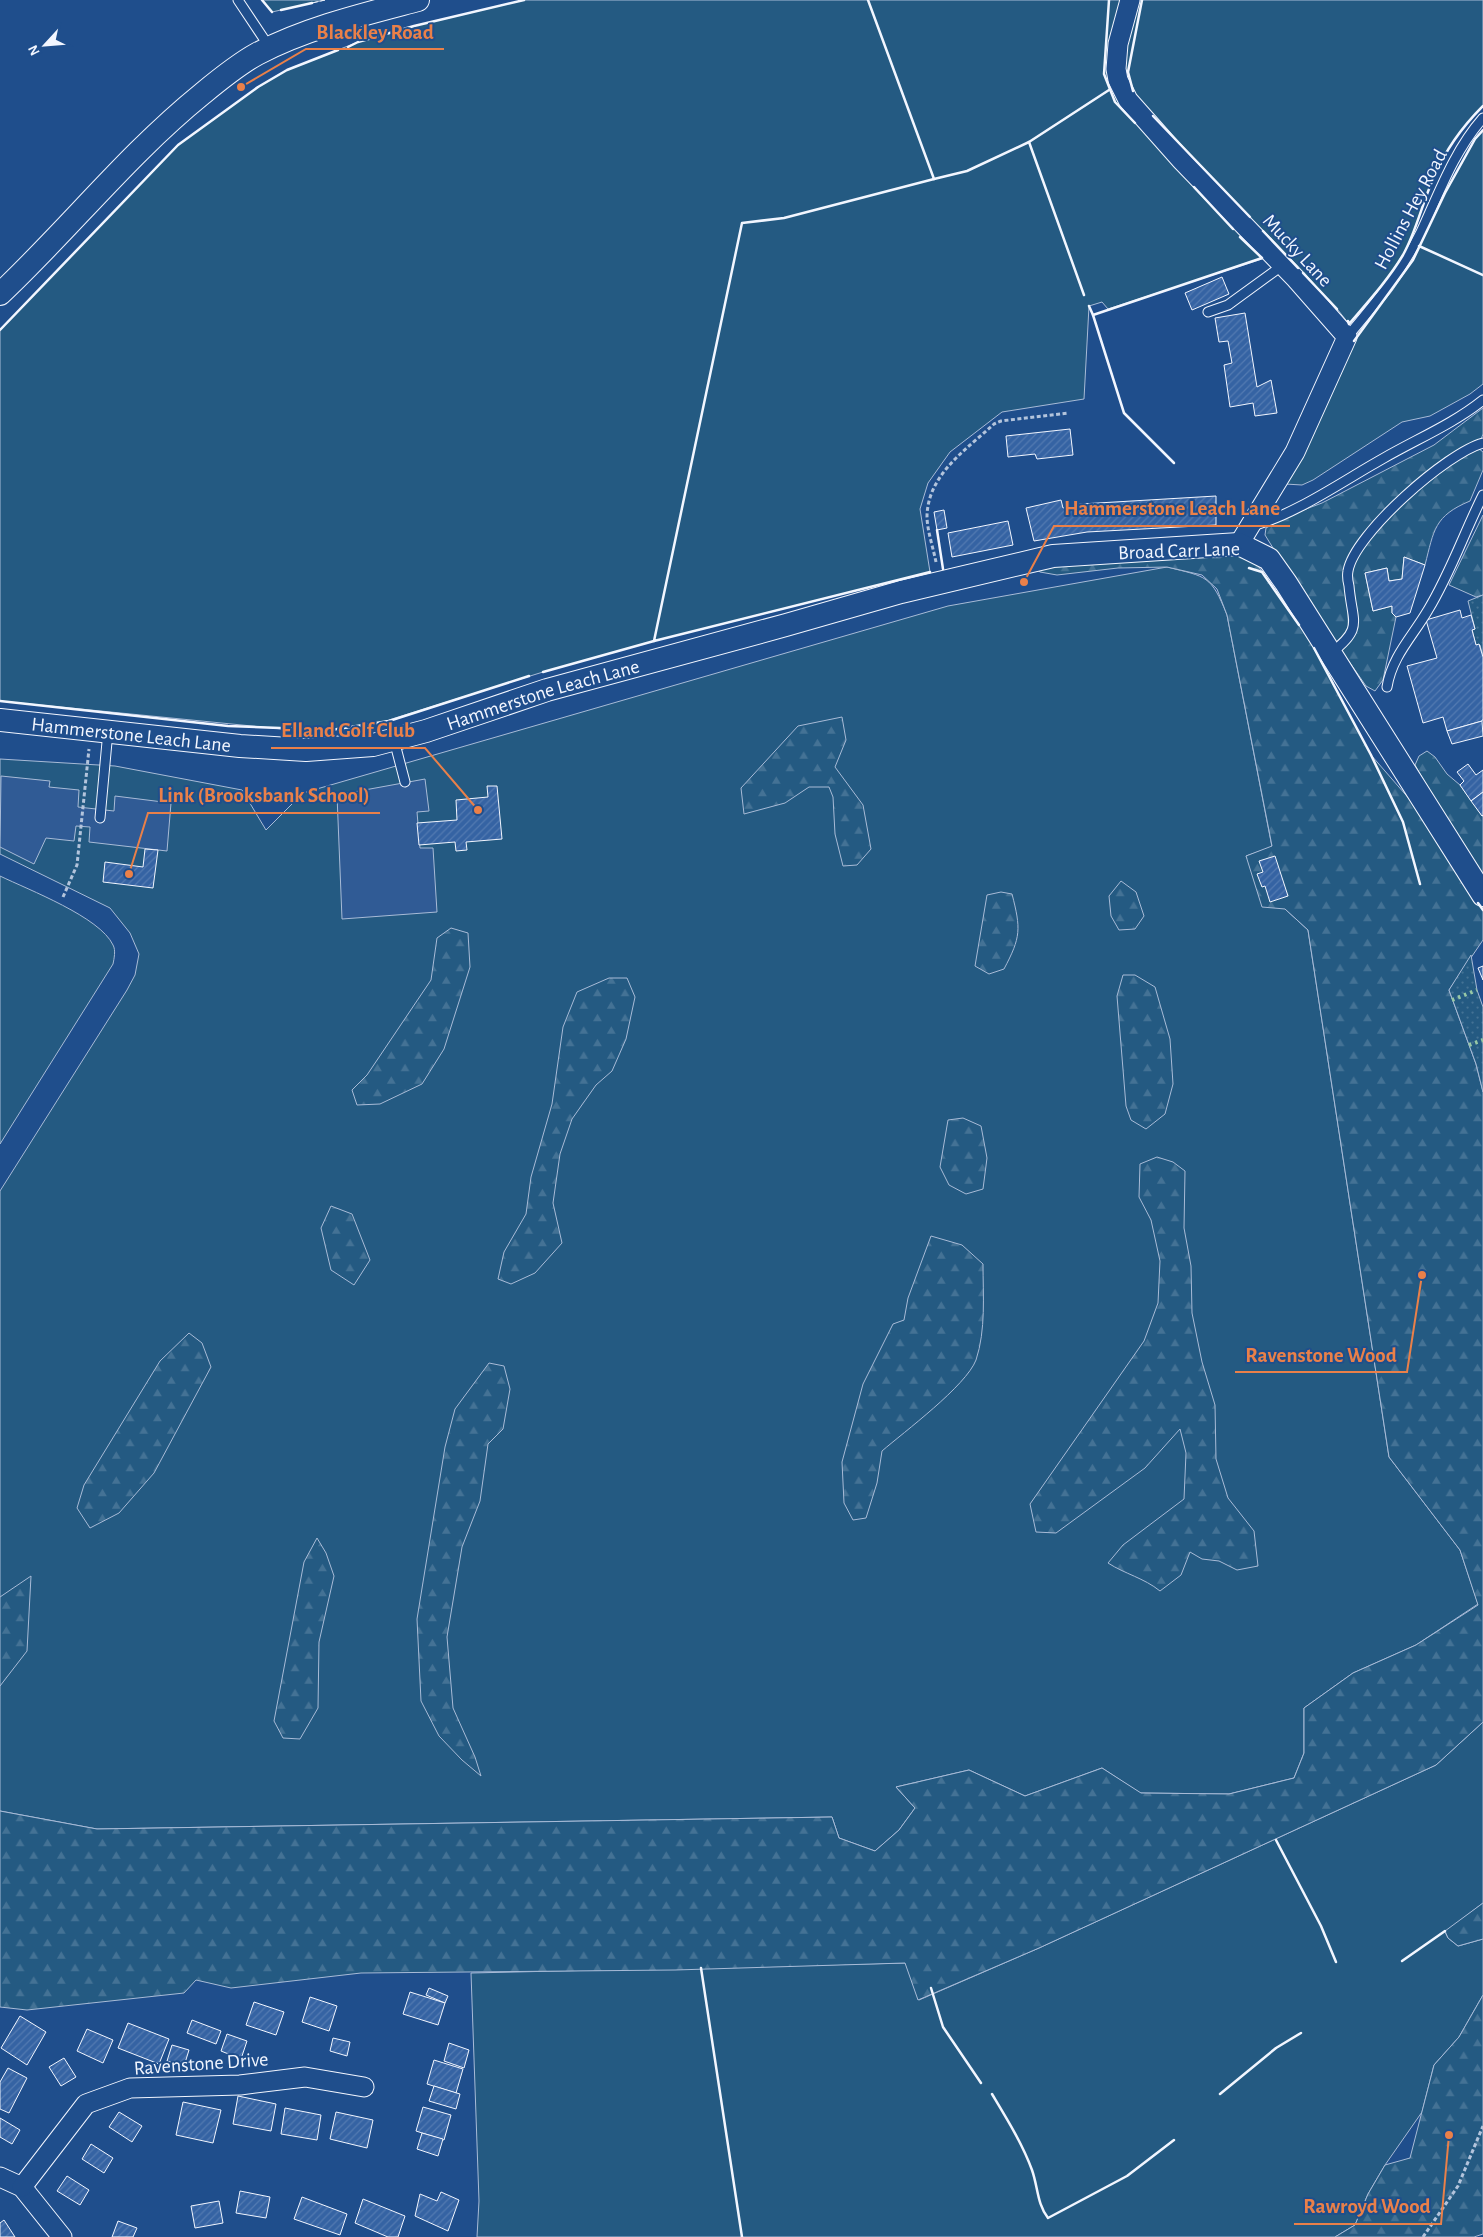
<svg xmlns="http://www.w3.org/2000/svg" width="1483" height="2237" font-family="'Alegreya Sans',sans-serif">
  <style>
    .grass { fill: #245a82; stroke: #a8bbd7 }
    .forest { fill: url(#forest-firs); stroke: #a8bbd7 }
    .garden { fill: url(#garden-dots); stroke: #a8bbd7 }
    .parking { fill: #305b95; stroke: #a8bbd7 }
    .building { fill: url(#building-hatch); stroke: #f2f6ff }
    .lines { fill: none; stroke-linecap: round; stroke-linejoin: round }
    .service-casing { stroke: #f2f6ff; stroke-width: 11 }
    .minor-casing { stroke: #f2f6ff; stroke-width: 21 }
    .tertiary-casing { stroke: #f2f6ff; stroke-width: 24 }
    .path { stroke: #b3c4dc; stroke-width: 3; stroke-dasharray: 4 2.5; stroke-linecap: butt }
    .service { stroke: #1f4e8c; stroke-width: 9 }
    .minor { stroke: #1f4e8c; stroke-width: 19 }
    .tertiary { stroke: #1f4e8c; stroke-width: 22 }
    .hedge { stroke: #97c8a6; stroke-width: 4; stroke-dasharray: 2.5 4; stroke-linecap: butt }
    .fence { stroke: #f2f6ff; stroke-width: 1; stroke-dasharray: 6 2.5; stroke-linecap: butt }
    .wall { stroke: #f2f6ff; stroke-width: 2.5 }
    .labels { text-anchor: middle; stroke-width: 4; stroke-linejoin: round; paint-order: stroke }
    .street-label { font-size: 20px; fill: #f2f6ff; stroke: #1f4e8c }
    .leader { fill: none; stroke: #ea8049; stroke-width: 2 }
    .callout-dot { fill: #ea8049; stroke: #1f4e8c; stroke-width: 2 }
    .callout-label { font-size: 21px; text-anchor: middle; font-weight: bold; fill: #ea8049; stroke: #1f4e8c; stroke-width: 4; stroke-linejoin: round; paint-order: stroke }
  </style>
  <defs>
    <pattern id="forest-firs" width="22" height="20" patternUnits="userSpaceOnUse" patternTransform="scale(1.25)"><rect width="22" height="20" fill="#245a82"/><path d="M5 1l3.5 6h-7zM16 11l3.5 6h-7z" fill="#447295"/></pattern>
    <pattern id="garden-dots" width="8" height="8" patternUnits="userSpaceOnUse" patternTransform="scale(1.25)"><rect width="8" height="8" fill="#245a82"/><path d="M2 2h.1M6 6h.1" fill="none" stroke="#447295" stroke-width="1.8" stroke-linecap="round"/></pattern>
    <pattern id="building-hatch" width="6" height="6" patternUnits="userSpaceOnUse" patternTransform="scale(1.25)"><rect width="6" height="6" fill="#3563a3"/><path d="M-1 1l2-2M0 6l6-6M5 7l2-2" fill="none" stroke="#537ab1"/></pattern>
  </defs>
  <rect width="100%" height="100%" fill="#1f4e8c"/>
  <!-- grass -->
  <g class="grass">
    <path d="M 262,0 L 325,0 L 272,12 Z"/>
    <path d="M 524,0 L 1125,0 L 1110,65 L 1265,258 L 1108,309 L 1102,302 L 1089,306 L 1084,399 L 1002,412 L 950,452 L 928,483 L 920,509 L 930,572 L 654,641 L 543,672 L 376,724 L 331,730 L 282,729 L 0,701 L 0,330 L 178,145 L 258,87 L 287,70 L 358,42 L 414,26 Z"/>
    <path d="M 1136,0 L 1483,0 L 1483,106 C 1463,126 1445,151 1434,177 C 1422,203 1417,230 1403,255 C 1388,280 1368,302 1349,324 L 1338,310 L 1336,313 L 1132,98 L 1122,71 Z"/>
    <path d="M 1483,130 L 1483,384 L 1470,394 L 1430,416 L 1402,422 L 1313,480 L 1302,485 L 1285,484 L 1357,334 L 1392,291 L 1413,260 L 1445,193 L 1475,139 Z"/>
    <path d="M 1167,567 C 1207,577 1211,575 1227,615 L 1272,847 L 1246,856 L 1285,909 L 1308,930 L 1389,1457 L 1460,1550 L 1478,1604 L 1416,1645 L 1353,1673 L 1304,1708 L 1304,1753 L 1294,1778 L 1229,1794 L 1140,1793 L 1102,1768 L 1025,1796 L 969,1770 L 896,1787 L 915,1808 L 899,1830 L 875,1851 L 839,1838 L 832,1817 L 97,1829 L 0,1811 L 0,1191 L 127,990 L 135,975 L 139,954 L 130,933 L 110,908 L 0,854 L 0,759 L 115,766 L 242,790 L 266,830 L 303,793 L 948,606 Z"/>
    <path d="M 0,876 C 29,890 100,917 113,945 C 116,950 114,959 113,964 L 0,1144 Z"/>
    <path d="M 1483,1722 L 1483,1903 L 1445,1932 L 1448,1938 L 1458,1946 L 1483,1939 L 1483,1995 L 1459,2037 L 1434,2065 L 1422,2112 L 1385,2165 L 1368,2194 L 1355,2225 L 1335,2237 L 477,2237 L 479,2201 L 471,1973 L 906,1963 L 919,2000 L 1039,1948 L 1436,1765 Z"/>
  </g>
  <!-- forest -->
  <g class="forest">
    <path d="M 1483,408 L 1483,434 L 1478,448 L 1483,452 L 1483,470 L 1470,501 C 1434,516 1434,530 1425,565 L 1404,557 L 1402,579 L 1389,581 L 1387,568 L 1365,573 L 1373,611 L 1392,606 L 1392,613 L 1396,617 L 1383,680 L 1375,691 L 1366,686 L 1294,582 L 1265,535 L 1266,528 L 1290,515 L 1322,503 L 1434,445 Z"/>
    <path d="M 1483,515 L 1483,595 L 1476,597 L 1449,585 Z"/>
    <path d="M 1249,553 L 1311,641 L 1371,755 L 1419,810 L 1483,910 L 1483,940 L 1449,990 L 1476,1064 L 1483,1092 L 1483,1722 L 1436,1765 L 1039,1948 L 918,2000 L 905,1963 L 675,1970 L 361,1973 L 231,1988 L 196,1980 L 184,1993 L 27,2010 L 0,2007 L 0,1811 L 97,1829 L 832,1817 L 839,1838 L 875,1851 L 899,1830 L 915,1808 L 896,1787 L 969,1770 L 1025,1796 L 1102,1768 L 1141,1793 L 1229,1794 L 1294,1778 L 1304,1753 L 1304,1708 L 1353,1673 L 1416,1645 L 1478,1605 L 1460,1550 L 1389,1457 L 1308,930 L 1285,909 L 1262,907 L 1246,856 L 1272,846 L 1227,615 L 1217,589 L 1202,575 L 1167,567 L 1118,568 L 1057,575 L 1040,572 L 1032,566 Z"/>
    <path d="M 842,717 L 846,740 L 835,767 L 863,805 L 871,849 L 857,865 L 843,866 L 835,834 L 833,797 L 829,787 L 809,787 L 785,803 L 744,814 L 741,788 L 798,726 Z"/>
    <path d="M 1427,751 L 1435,757 L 1447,774 L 1460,785 L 1483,817 L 1483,884 L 1415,765 L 1419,756 Z"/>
    <path d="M 1121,881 L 1136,892 L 1144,916 L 1135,929 L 1119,930 L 1111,916 L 1109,896 Z"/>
    <path d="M 1001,892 L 1012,894 C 1021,929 1021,937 1004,969 L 989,974 L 975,966 L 987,895 Z"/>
    <path d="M 451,928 L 468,933 L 470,967 L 444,1049 L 422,1084 L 380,1104 L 357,1105 L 352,1090 L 367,1075 L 431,980 L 437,938 Z"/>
    <path d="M 1123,975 L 1135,975 L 1155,987 L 1170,1039 L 1173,1084 L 1165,1114 L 1146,1129 L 1131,1120 L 1126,1106 L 1117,996 Z"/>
    <path d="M 609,978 L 627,978 L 635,997 L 626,1039 L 612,1071 L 596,1085 L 572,1119 L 560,1154 L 553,1203 L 562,1243 L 535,1273 L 511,1284 L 498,1279 L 504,1252 L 526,1214 L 531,1177 L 552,1104 L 563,1027 L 577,992 Z"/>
    <path d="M 963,1118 L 981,1126 L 987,1158 L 983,1189 L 966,1194 L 949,1185 L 940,1167 L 948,1120 Z"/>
    <path d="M 1157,1157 L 1173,1162 L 1185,1171 L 1184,1228 L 1191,1266 L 1192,1313 L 1202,1362 L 1215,1405 L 1216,1459 L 1228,1498 L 1254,1531 L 1258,1566 L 1237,1570 L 1219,1561 L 1202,1559 L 1190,1552 L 1181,1575 L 1160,1591 C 1144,1578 1125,1574 1108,1563 L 1123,1545 L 1184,1499 L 1186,1453 L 1180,1429 L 1145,1468 L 1056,1533 L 1036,1532 L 1030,1504 L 1144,1341 L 1158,1303 L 1160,1261 L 1151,1220 L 1139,1197 L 1140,1164 Z"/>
    <path d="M 331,1206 L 352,1214 L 370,1260 L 354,1285 L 331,1270 L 321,1228 Z"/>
    <path d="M 931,1236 L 962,1245 L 983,1264 C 983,1295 986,1330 976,1360 C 966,1386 904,1432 882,1451 L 877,1483 L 866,1518 L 853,1520 L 844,1503 L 842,1462 L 863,1384 L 893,1324 L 904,1320 L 908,1298 Z"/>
    <path d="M 189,1333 L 202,1343 L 211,1367 L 154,1473 L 119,1513 L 90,1528 L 77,1508 L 84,1485 L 160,1361 Z"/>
    <path d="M 489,1363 L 504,1366 L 510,1389 L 503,1429 L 488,1444 L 480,1501 L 462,1547 L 447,1637 L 453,1708 L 475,1757 L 481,1776 L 462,1760 L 439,1736 L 421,1701 L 417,1619 L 445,1447 L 455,1409 Z"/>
    <path d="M 317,1538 L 326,1553 L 334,1576 L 319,1642 L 318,1708 L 300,1739 L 283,1738 L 274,1721 L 304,1562 Z"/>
    <path d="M 31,1576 L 27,1651 L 0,1686 L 0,1597 Z"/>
    <path d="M 1483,1903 L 1483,1939 L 1458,1946 L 1448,1938 L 1445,1931 Z"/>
    <path d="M 1483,1995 L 1483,2234 L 1474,2237 L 1335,2237 L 1355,2225 L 1368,2194 L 1385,2165 L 1410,2158 L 1434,2065 L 1459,2037 Z"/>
  </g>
  <!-- garden -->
  <g class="garden">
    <path d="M 1483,595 L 1483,657 L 1480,645 L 1476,645 L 1472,630 L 1475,629 L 1468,601 Z"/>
    <path d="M 1471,955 L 1477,990 L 1483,1007 L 1483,1092 L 1476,1064 L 1449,990 Z"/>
  </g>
  <!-- parking -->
  <g class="parking">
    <path d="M 1,776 L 50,781 L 49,787 L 79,790 L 78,807 L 114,811 L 115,796 L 171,803 L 167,851 L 89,842 L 90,827 L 76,826 L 74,841 L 46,838 L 34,864 L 0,847 Z"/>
    <path d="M 425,779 L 429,811 L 417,812 L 420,848 L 433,848 L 437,912 L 342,919 L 337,795 Z"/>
  </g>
  <!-- building -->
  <g class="building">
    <path d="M 1222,277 L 1229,294 L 1192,310 L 1185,293 Z"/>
    <path d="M 1245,313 L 1257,387 L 1271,380 L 1277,413 L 1255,416 L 1253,403 L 1230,407 L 1224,365 L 1232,363 L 1228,341 L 1219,342 L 1215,318 Z"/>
    <path d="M 1070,429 L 1073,455 L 1037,459 L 1035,454 L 1008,457 L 1006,436 Z"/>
    <path d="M 1216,496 L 1216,525 L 1087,532 L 1034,541 L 1026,508 L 1061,500 L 1063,508 L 1081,504 Z"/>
    <path d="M 944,510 L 947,528 L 937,530 L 934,512 Z"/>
    <path d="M 1008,521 L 1013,545 L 952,557 L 948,533 Z"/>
    <path d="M 1404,557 L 1425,565 L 1410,613 L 1396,617 L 1392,613 L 1392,606 L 1373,611 L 1365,573 L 1387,568 L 1389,581 L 1402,579 Z"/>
    <path d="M 1460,610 L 1462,618 L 1471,615 L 1475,629 L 1472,630 L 1476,645 L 1479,644 L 1483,657 L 1483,719 L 1482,721 L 1447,731 L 1443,717 L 1423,723 L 1407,666 L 1437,658 L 1426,620 Z"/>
    <path d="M 1482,721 L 1483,736 L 1452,744 L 1447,731 Z"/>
    <path d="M 1468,764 L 1476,775 L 1483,770 L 1483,792 L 1471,801 L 1460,785 L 1464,781 L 1457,772 Z"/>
    <path d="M 487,786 L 497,786 L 502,839 L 466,842 L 467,850 L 456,851 L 455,842 L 419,845 L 417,823 L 457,820 L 456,800 L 488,797 Z"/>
    <path d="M 1483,792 L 1483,815 L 1482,816 L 1471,801 Z"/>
    <path d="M 145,849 L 158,850 L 153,888 L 103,882 L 105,862 L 143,867 Z"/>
    <path d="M 1275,856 L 1288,896 L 1270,902 L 1265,886 L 1262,887 L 1257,874 L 1263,872 L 1259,861 Z"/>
    <path d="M 1483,966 L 1483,980 L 1478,968 Z"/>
    <path d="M 429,1988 L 448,1996 L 445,2003 L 426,1995 Z"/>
    <path d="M 410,1992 L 445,2003 L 438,2025 L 403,2014 Z"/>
    <path d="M 310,1997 L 337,2006 L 329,2031 L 302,2022 Z"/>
    <path d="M 254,2002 L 284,2012 L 276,2035 L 246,2025 Z"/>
    <path d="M 20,2016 L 46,2032 L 27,2065 L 1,2048 Z"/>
    <path d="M 192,2020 L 221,2031 L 216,2044 L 187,2033 Z"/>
    <path d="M 128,2023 L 169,2039 L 159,2064 L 118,2048 Z"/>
    <path d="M 87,2029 L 113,2040 L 103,2063 L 77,2051 Z"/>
    <path d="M 227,2034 L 247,2041 L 241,2059 L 221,2051 Z"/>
    <path d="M 333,2038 L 350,2042 L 347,2056 L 330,2051 Z"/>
    <path d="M 449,2043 L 469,2050 L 464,2068 L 444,2061 Z"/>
    <path d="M 172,2045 L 189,2050 L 184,2066 L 167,2061 Z"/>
    <path d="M 64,2058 L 76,2077 L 61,2086 L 49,2067 Z"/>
    <path d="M 434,2060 L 463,2069 L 456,2093 L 427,2084 Z"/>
    <path d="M 8,2068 L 27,2078 L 9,2113 L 0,2109 L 0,2082 Z"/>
    <path d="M 434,2086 L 460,2094 L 456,2109 L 429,2101 Z"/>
    <path d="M 238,2096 L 276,2104 L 271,2131 L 233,2124 Z"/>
    <path d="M 183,2102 L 221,2110 L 213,2143 L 176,2135 Z"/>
    <path d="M 423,2107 L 451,2115 L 444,2140 L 416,2131 Z"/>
    <path d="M 285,2108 L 321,2115 L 317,2140 L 281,2134 Z"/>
    <path d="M 119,2112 L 142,2126 L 132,2142 L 109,2127 Z"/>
    <path d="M 336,2112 L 373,2120 L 367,2148 L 330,2139 Z"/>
    <path d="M 0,2118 L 20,2130 L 12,2144 L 0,2137 Z"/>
    <path d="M 422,2133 L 443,2139 L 438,2156 L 417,2149 Z"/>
    <path d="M 91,2144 L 113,2158 L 104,2173 L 82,2159 Z"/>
    <path d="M 67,2176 L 89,2190 L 80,2205 L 57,2191 Z"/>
    <path d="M 240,2191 L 270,2197 L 266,2218 L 236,2213 Z"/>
    <path d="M 441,2192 L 459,2200 L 448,2231 L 415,2216 L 420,2194 L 437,2201 Z"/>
    <path d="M 302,2197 L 347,2214 L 340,2235 L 294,2219 Z"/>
    <path d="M 363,2199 L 405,2216 L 398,2237 L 388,2237 L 355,2223 Z"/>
    <path d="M 219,2201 L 223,2223 L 195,2228 L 191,2206 Z"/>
    <path d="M 4,2220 L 15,2237 L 0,2237 L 0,2223 Z"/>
    <path d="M 118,2221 L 137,2228 L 133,2237 L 112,2237 Z"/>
  </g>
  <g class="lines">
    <!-- service casing -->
    <g class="service-casing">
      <g id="service">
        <path d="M 238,0 L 270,48"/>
        <path d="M 1208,312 L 1228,305 L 1283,265"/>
        <path d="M 1347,337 C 1375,304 1402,271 1421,232 C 1439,193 1454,151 1483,118"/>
        <path d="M 1251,526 C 1292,517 1346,479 1384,458 C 1417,439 1453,424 1483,400"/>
        <path d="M 1331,653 C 1364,628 1352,622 1349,586 C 1348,582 1347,576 1348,571 C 1354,534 1448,452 1483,443"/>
        <path d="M 1387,687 C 1392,656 1413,636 1428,610 C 1450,574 1464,533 1483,495"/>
        <path d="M 394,740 L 405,782"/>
        <path d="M 100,818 L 108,731"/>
      </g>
    </g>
    <!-- minor casing -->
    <g class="minor-casing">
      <g id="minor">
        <path d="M 1130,0 L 1118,44 L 1116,69 L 1118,80 L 1128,100 L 1182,161 L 1296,279 L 1347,337 L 1295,452 L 1239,544"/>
        <path d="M 0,2177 L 22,2187 L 62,2237"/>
        <path d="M 22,2187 L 86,2104 L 130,2088 L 240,2085 L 305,2077 L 364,2087"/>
      </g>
    </g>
    <!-- tertiary casing -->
    <g class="tertiary-casing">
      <g id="tertiary">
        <path d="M 0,294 C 69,229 128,154 202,94 C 219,80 237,65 257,54 C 306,28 365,14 418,0"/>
        <path id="s1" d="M 0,720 L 240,746 L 306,750 L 373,745 L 426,731 L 547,690 L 786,625 L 901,592 L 1053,556 L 1239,544 L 1269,559 L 1286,583 L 1483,895"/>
      </g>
    </g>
    <!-- path -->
    <g class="path">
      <path d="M 936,562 C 933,547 927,530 927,516 C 928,474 967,449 994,424 L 1001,421 L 1069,413"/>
      <path d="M 63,897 L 77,865 L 89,749"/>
      <path d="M 1423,2237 L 1458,2186 L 1483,2126"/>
    </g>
    <!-- service -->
    <use href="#service" class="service"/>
    <!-- minor -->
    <use href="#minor" class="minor"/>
    <!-- tertiary -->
    <use href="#tertiary" class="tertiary"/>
    <!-- hedge -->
    <g class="hedge">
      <path d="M 1452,1000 L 1477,990"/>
      <path d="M 1469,1045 L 1483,1040"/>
    </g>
    <!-- fence -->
    <path class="fence" d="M 312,3 L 325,0"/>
    <!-- wall -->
    <g class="wall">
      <path d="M 262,0 L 272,12"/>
      <path d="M 868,0 L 934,179 L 967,171 L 1029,142"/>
      <path d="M 1109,0 L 1104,74 L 1115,102 L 1135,123"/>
      <path d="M 281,10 L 312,3"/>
      <path d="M 348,47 L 358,42 L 414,26 L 524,0"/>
      <path d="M 1133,91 L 1128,72 L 1142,0"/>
      <path d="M 1153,116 L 1250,217"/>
      <path d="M 1194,187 L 1233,229"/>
      <path d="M 1263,231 L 1298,268"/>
      <path d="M 1419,246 L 1483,275"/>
      <path d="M 1303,273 L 1337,309"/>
      <path d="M 1084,295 L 1029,142 L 1109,90"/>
      <path d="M 1089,306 L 1093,315 L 1262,258 L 1240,237"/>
      <path d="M 1093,315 L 1124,413 L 1174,463"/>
      <path d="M 1348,321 L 1349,324 C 1368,302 1388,280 1403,255 C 1417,230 1422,203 1434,177 C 1445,151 1463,126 1483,106"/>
      <path d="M 0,330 L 178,145 L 258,87 L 287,70 L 338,50"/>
      <path d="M 1354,341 L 1413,260 L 1445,193 L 1475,139 L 1483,130"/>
      <path d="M 1270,514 L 1275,505"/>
      <path d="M 937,530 L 943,569"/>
      <path d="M 1249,568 L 1262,572 L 1299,625"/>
      <path d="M 930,572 L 654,641 L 742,223 L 784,218 L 934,179"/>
      <path d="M 1314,648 L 1371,755 L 1403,822 L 1420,884"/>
      <path d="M 543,672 L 654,641"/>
      <path d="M 0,701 L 228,726 L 331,730 L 389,721 L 529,676"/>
      <path d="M 1478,903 L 1483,910"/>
      <path d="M 1276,1840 L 1321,1926 L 1336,1962"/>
      <path d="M 1402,1961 L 1445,1931"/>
      <path d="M 701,1968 L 742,2237"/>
      <path d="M 931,1988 L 943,2027 L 981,2083"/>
      <path d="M 992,2094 C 1007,2119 1022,2143 1032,2170 C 1038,2187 1037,2204 1048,2218 L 1127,2176 L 1174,2140"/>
      <path d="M 1220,2094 L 1276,2048 L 1301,2033"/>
    </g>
  </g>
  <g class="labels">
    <!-- street labels -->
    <g class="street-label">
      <text transform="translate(1410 209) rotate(-62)" y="7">Hollins Hey Road</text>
      <text transform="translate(1298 250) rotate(47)" y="7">Mucky Lane</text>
      <text transform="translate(1179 550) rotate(-2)" y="7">Broad Carr Lane</text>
      <text dy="7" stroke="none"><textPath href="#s1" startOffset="552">Hammerstone Leach Lane</textPath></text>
      <text dy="7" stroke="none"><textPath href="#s1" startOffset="132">Hammerstone Leach Lane</textPath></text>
      <text transform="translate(201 2063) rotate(-4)" y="7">Ravenstone Drive</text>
    </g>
  </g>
  <!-- callouts -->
  <path class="leader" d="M241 87L306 49H444M1024 582L1054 526H1290M478 810L425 748H271M129 874L148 813H380M1422 1275L1407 1372H1235M1449 2135L1441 2224H1294"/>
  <g class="callout-dot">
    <circle cx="241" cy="87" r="5"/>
    <circle cx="1024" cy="582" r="5"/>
    <circle cx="478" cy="810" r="5"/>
    <circle cx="129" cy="874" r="5"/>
    <circle cx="1422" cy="1275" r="5"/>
    <circle cx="1449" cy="2135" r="5"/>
  </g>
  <g class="callout-label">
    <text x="375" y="39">Blackley Road</text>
    <text x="1172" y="515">Hammerstone Leach Lane</text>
    <text x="348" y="737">Elland Golf Club</text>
    <text x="264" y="802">Link (Brooksbank School)</text>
    <text x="1321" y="1362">Ravenstone Wood</text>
    <text x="1367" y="2213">Rawroyd Wood</text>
  </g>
  <!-- north arrow -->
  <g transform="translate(45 45) rotate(244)" stroke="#1f4e8c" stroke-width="4" paint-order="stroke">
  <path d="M0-4L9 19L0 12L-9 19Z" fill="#f2f6ff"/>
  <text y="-8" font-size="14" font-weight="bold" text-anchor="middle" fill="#f2f6ff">N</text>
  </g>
</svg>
